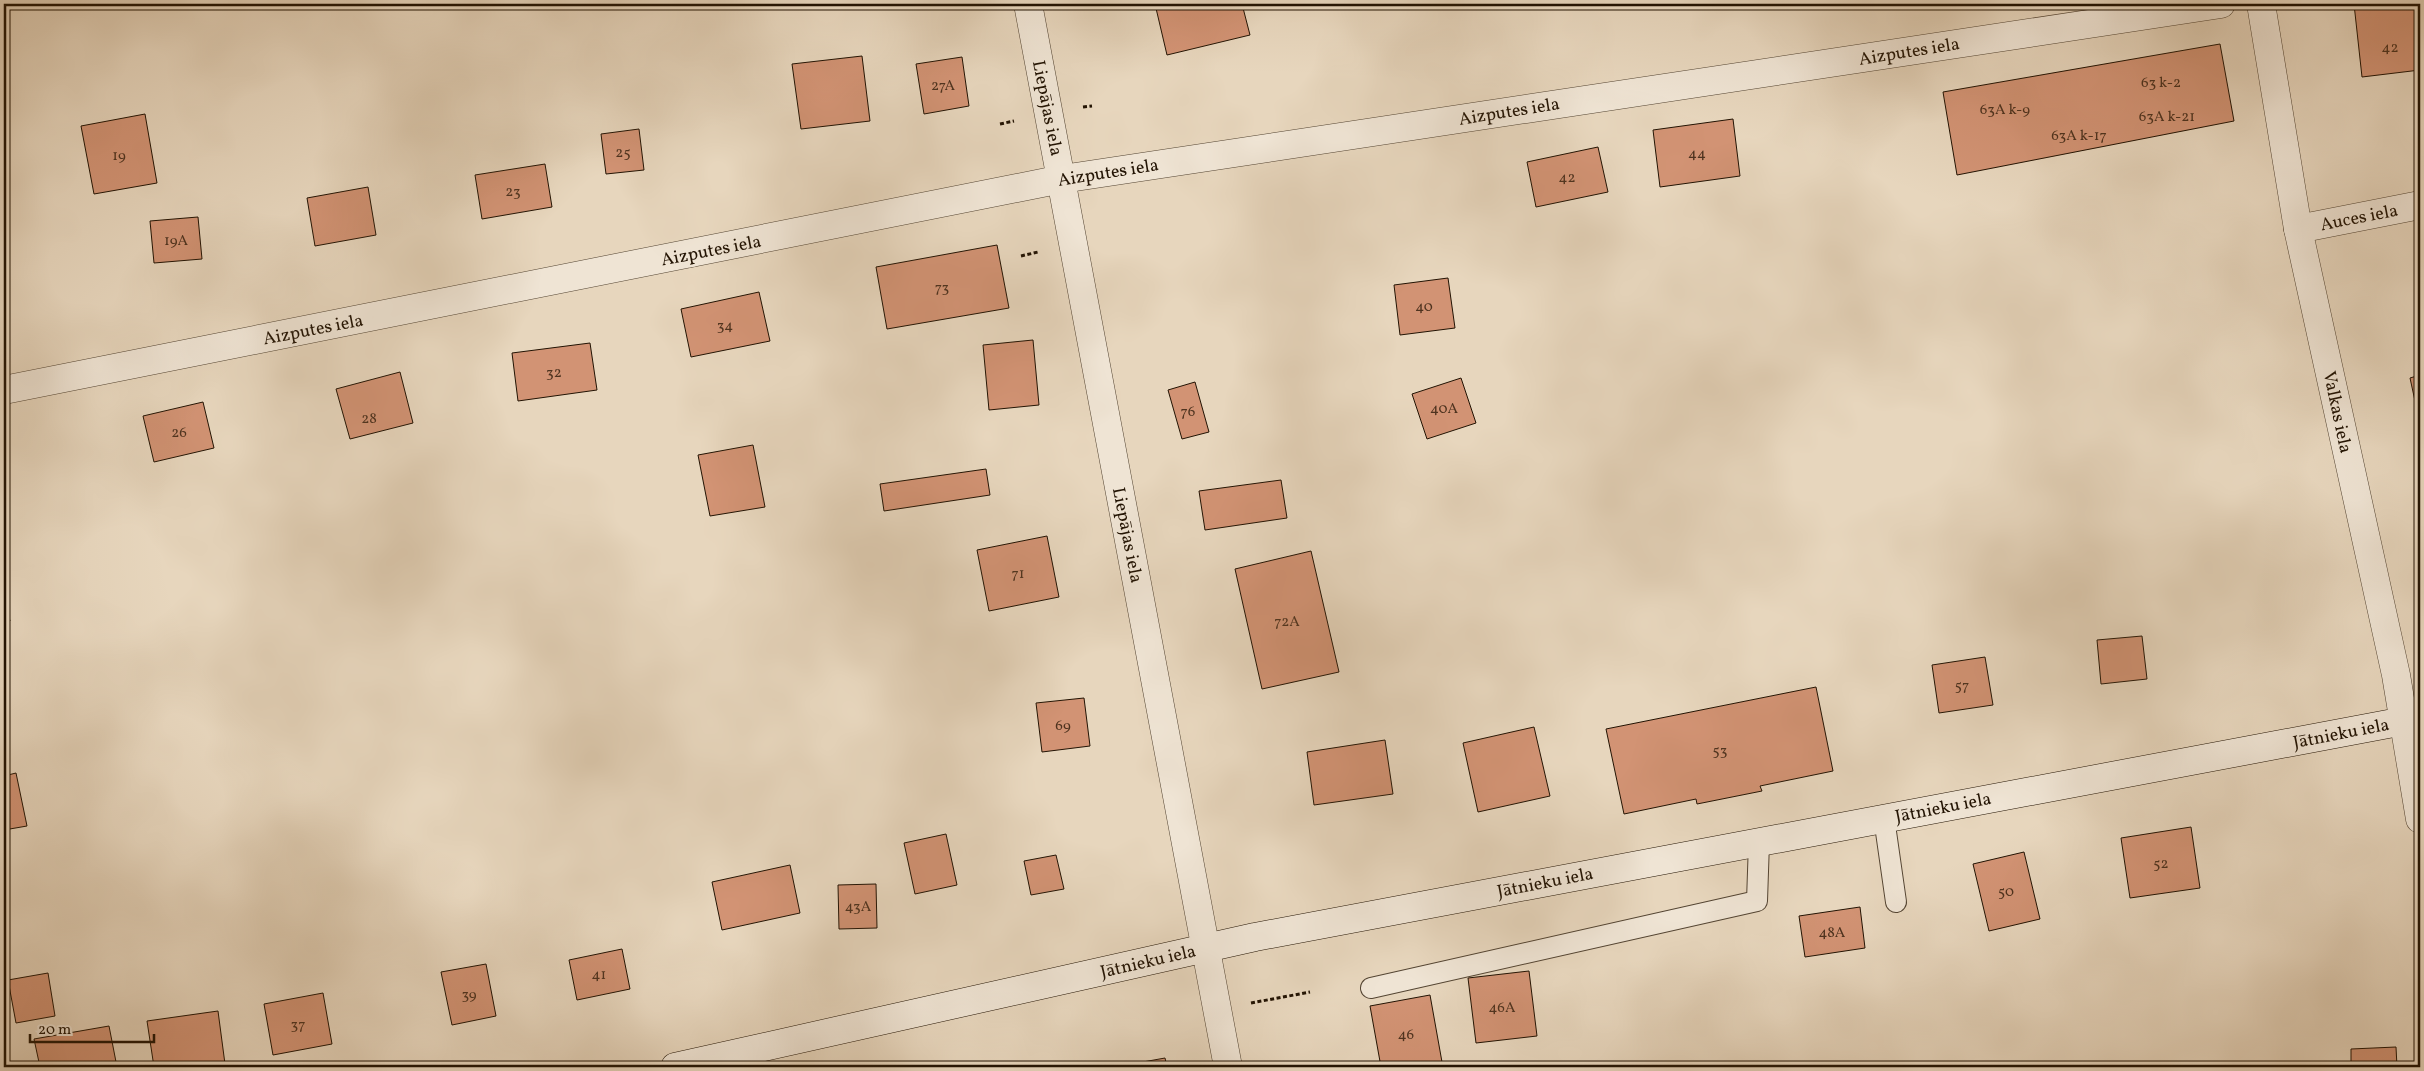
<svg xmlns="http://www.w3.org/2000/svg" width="2424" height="1071" font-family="Vollkorn,serif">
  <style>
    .building { fill: #d29374; stroke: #221303 }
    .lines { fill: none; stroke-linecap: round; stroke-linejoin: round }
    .lane-casing { stroke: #534432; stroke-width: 22 }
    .street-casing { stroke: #534432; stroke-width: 29 }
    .secondary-casing { stroke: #221303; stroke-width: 29 }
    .path { stroke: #221303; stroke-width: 3; stroke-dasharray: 4 2.5; stroke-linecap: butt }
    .lane { stroke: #efe4d4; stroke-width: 20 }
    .street { stroke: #efe4d4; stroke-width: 28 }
    .secondary { stroke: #efe4d4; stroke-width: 28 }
    .labels { text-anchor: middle; stroke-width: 5; stroke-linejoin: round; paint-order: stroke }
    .number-label { font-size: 15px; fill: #4e331f }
    .street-label { font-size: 18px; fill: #221303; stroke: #efe4d4 }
  </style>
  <rect width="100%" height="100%" fill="#e7d6bd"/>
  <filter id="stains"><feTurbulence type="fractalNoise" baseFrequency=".004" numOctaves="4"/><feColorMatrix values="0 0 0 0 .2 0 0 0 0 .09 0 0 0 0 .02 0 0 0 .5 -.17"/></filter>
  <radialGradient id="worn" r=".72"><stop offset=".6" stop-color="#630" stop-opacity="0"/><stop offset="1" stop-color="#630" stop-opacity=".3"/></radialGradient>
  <!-- building -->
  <g class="building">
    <path d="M 1155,4 L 1242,4 L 1250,35 L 1167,55 Z"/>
    <path d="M 2354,4 L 2418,4 L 2420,70 L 2362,77 Z"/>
    <path d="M 2220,44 L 2234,121 L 1957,175 L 1943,92 Z"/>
    <path d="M 862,56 L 870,121 L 801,129 L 792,64 Z"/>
    <path d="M 962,57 L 969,106 L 924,114 L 916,64 Z"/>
    <path d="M 145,114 L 157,183 L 94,194 L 81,126 Z"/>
    <path d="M 1733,119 L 1740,176 L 1660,187 L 1653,130 Z"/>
    <path d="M 639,129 L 644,170 L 606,174 L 601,134 Z"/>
    <path d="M 1598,147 L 1608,192 L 1536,207 L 1527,162 Z"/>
    <path d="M 545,164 L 552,207 L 482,219 L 475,175 Z"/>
    <path d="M 368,187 L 376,235 L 315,246 L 307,198 Z"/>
    <path d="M 198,217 L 202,259 L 154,263 L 150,221 Z"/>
    <path d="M 997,245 L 1009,308 L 887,329 L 876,267 Z"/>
    <path d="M 1448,278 L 1455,328 L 1400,335 L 1394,285 Z"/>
    <path d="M 759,292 L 770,341 L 691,357 L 681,309 Z"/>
    <path d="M 1033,340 L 1039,405 L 989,410 L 983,345 Z"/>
    <path d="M 590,343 L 597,390 L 518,401 L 512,353 Z"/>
    <path d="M 400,372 L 413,423 L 350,439 L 336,389 Z"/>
    <path d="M 2420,375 L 2420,424 L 2410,378 Z"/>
    <path d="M 1461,378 L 1476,423 L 1427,439 L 1412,394 Z"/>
    <path d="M 1195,382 L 1209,432 L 1182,439 L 1168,390 Z"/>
    <path d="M 203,402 L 214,448 L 154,462 L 143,416 Z"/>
    <path d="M 753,445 L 765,507 L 710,516 L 698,455 Z"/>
    <path d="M 986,469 L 990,495 L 884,511 L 880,484 Z"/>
    <path d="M 1281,480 L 1287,518 L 1205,530 L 1199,491 Z"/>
    <path d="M 1047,536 L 1059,597 L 989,611 L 977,550 Z"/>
    <path d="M 1311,551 L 1339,672 L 1262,689 L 1235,569 Z"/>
    <path d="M 4,600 L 10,621 L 4,623 Z"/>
    <path d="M 2142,636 L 2147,679 L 2101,684 L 2097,640 Z"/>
    <path d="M 1985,657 L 1993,705 L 1939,713 L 1932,665 Z"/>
    <path d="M 1816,687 L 1833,771 L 1760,786 L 1762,791 L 1697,804 L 1696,799 L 1624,814 L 1606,729 Z"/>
    <path d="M 1084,698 L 1090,746 L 1042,752 L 1036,703 Z"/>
    <path d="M 1534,727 L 1550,796 L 1478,812 L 1463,743 Z"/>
    <path d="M 1385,740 L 1393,794 L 1314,805 L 1307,752 Z"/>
    <path d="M 16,773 L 27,826 L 4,830 L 4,776 Z"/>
    <path d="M 2191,827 L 2200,888 L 2130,898 L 2121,838 Z"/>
    <path d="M 946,834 L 957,885 L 915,894 L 904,843 Z"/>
    <path d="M 2024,852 L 2040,919 L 1989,931 L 1973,864 Z"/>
    <path d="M 1056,855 L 1064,889 L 1031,895 L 1024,861 Z"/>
    <path d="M 790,865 L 800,913 L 722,930 L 712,882 Z"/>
    <path d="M 876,884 L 877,928 L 839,929 L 838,885 Z"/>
    <path d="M 1860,907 L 1865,948 L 1805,957 L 1799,916 Z"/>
    <path d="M 622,949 L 630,989 L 577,1000 L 569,960 Z"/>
    <path d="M 486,964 L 496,1016 L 452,1025 L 441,972 Z"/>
    <path d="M 1529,971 L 1537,1036 L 1476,1043 L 1468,978 Z"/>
    <path d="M 48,973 L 55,1016 L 16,1023 L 8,980 Z"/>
    <path d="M 323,993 L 332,1044 L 273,1055 L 264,1004 Z"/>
    <path d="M 1430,995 L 1442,1062 L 1414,1067 L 1381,1067 L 1370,1006 Z"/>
    <path d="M 218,1011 L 225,1064 L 201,1067 L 154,1067 L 147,1021 Z"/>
    <path d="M 109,1026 L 117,1067 L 40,1067 L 34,1039 Z"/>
    <path d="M 2396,1047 L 2397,1067 L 2351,1067 L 2351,1049 Z"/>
    <path d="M 1165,1058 L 1167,1067 L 1115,1067 Z"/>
  </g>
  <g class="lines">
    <!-- lane casing -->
    <g class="lane-casing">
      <g id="lane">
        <path d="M 1884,818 L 1896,902"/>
        <path d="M 1371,988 L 1757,901 L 1759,842"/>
      </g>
    </g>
    <!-- street casing -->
    <g class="street-casing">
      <g id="street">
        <path d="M 1028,4 L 1228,1067"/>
        <path d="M 2261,4 L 2298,229 L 2396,675 L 2420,819"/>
        <path d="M 2298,229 L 2420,205"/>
        <path d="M 4,390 L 1062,179 L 2221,4"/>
      </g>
    </g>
    <!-- secondary casing -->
    <g class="secondary-casing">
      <path id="secondary" d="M 675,1067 L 1255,937 L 2420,718"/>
    </g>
    <!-- path -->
    <g class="path">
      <path d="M 1083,107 L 1092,106"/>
      <path d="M 1000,124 L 1014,121"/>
      <path d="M 1021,256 L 1038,252"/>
      <path d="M 1251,1003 L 1310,992"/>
    </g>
    <!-- lane -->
    <use href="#lane" class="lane"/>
    <!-- street -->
    <use href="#street" class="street"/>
    <!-- secondary -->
    <use href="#secondary" class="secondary"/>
  </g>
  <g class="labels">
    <!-- number labels -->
    <g class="number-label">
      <text x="2390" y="52">42</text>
      <text x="2161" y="87">63 k-2</text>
      <text x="943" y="90">27A</text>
      <text x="2005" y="114">63A k-9</text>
      <text x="2167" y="121">63A k-21</text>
      <text x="2079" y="140">63A k-17</text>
      <text x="623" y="157">25</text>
      <text x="1697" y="158">44</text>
      <text x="119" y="160">19</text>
      <text x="1567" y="182">42</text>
      <text x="513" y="196">23</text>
      <text x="176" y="245">19A</text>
      <text x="942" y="292">73</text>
      <text x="1424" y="311">40</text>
      <text x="725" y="330">34</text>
      <text x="554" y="377">32</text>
      <text x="1444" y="413">40A</text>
      <text x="1188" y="416">76</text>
      <text x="369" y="423">28</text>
      <text x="179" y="437">26</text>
      <text x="1018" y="578">71</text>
      <text x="1287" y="626">72A</text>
      <text x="1962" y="690">57</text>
      <text x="1063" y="730">69</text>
      <text x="1720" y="755">53</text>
      <text x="2161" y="868">52</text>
      <text x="2006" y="896">50</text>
      <text x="858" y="911">43A</text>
      <text x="1832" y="937">48A</text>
      <text x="599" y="979">41</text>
      <text x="469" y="999">39</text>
      <text x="1502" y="1012">46A</text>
      <text x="298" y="1029">37</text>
      <text x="1406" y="1039">46</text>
    </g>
    <!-- street labels -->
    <g class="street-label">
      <text transform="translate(1909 51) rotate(-9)" y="6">Aizputes iela</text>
      <text transform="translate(1048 108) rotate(79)" y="6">Liepājas iela</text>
      <text transform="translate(1509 111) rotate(-9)" y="6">Aizputes iela</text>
      <text transform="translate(1108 172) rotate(-9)" y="6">Aizputes iela</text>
      <text transform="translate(2359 217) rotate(-11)" y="6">Auces iela</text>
      <text transform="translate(711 250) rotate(-11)" y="6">Aizputes iela</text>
      <text transform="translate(313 329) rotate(-11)" y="6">Aizputes iela</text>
      <text transform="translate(2338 412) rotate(78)" y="6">Valkas iela</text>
      <text transform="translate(1128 535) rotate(79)" y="6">Liepājas iela</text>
      <text transform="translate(2341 733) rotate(-11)" y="6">Jātnieku iela</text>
      <text transform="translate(1943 807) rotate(-11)" y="6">Jātnieku iela</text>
      <text transform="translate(1545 882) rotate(-11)" y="6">Jātnieku iela</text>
      <text transform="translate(1148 961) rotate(-13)" y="6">Jātnieku iela</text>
    </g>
  </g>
  <!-- margin -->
  <rect width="2424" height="1071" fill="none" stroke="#e7d6bd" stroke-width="20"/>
  <rect x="5" y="5" width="2414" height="1061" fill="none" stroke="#221303" stroke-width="2.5"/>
  <rect x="10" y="10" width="2404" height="1051" fill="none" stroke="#221303"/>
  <!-- scale -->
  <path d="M30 1034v8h124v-8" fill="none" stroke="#221303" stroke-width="2.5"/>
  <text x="38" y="1034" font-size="15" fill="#221303" stroke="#efe4d4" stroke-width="4" paint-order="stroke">20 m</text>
  <rect width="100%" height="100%" filter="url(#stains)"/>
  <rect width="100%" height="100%" fill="url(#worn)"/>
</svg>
